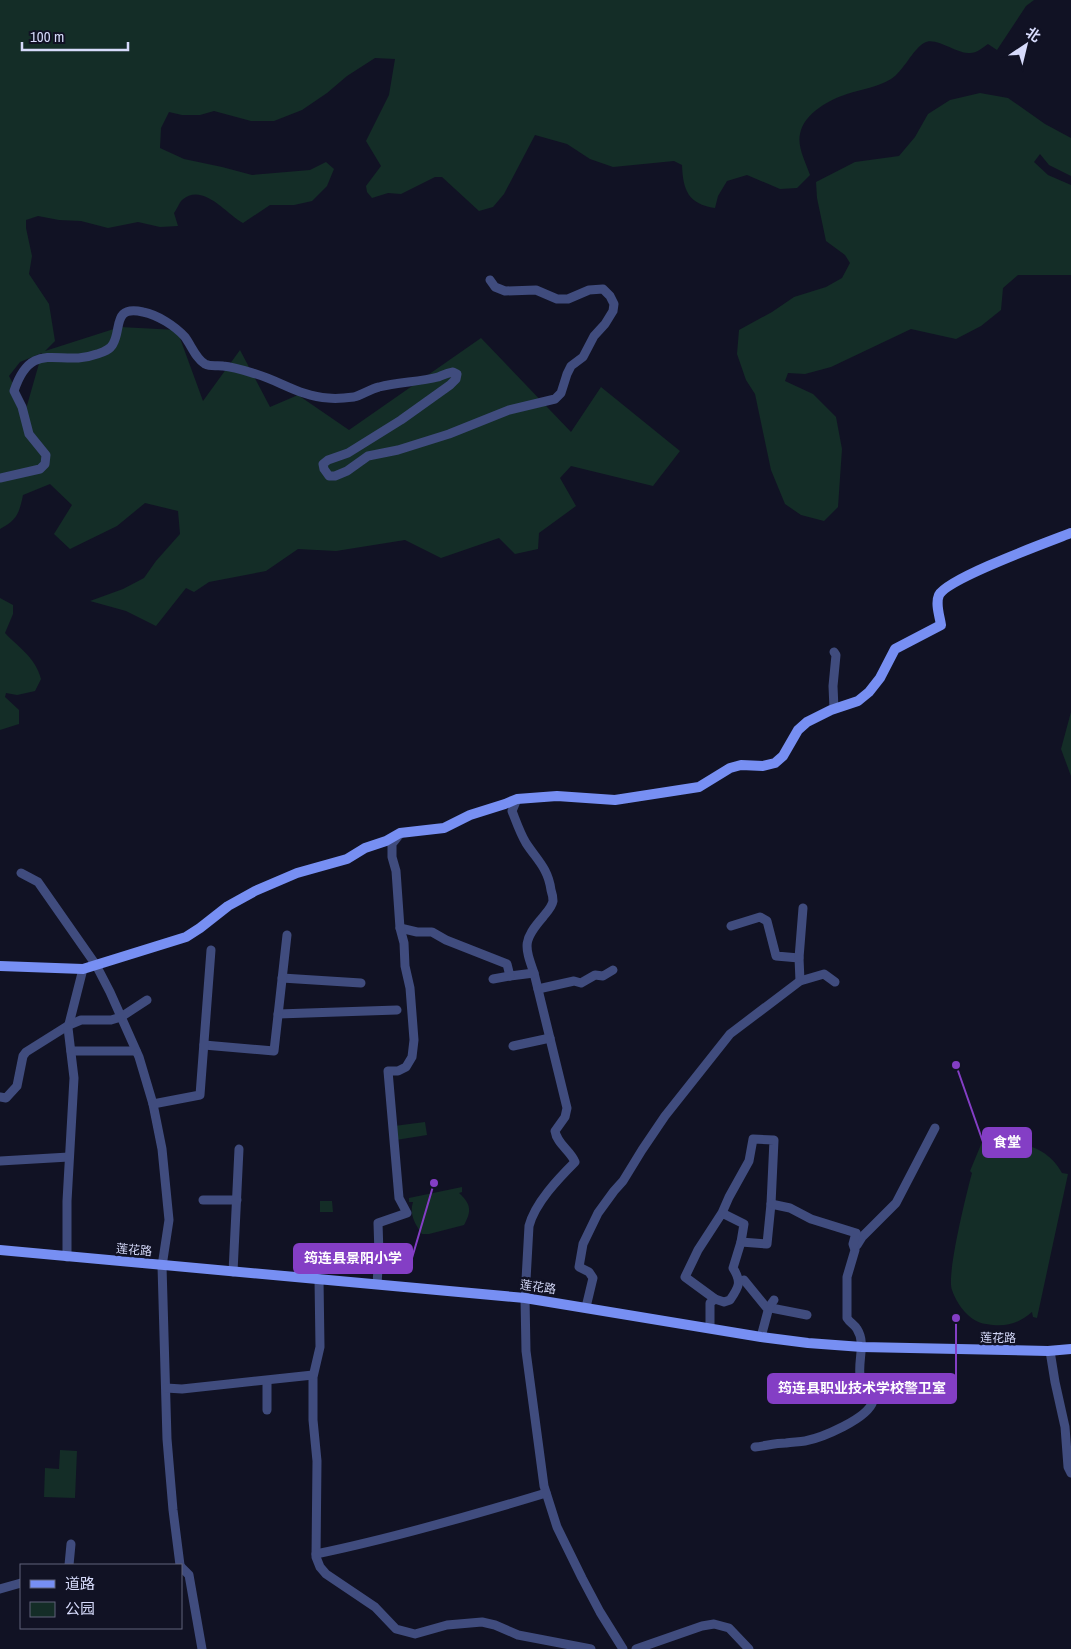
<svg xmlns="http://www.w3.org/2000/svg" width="1071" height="1649" font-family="'Archivo Narrow','Noto Sans SC',sans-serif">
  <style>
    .green { fill: #142d27; fill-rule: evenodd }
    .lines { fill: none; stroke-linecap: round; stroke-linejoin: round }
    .street { stroke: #404c7e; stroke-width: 9 }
    .secondary { stroke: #778ff3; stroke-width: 10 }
    .labels { text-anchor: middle; stroke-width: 5; stroke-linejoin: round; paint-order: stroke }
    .street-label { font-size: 12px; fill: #d7dbfb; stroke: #111224 }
    .leader { fill: none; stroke: #843ec5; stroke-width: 2 }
    .callout-dot { fill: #843ec5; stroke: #111224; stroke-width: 2 }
    .callout { fill: #843ec5; stroke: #843ec5; stroke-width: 2 }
    .callout-label { font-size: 14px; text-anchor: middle; font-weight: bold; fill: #fff }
  </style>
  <rect width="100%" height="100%" fill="#111224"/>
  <!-- green -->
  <g class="green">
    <path d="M 0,0 L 1034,0 L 1026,6 L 997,50 L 988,44 C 982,48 976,54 968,53 C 955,53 935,36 924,43 C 913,49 903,72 891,79 C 878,87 862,89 847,94 C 829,100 804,113 800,134 C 797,147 806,163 810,175 L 797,188 L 780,189 L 747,175 L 727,181 L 718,196 L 715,208 C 688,204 683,190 682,165 L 674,161 L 613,167 L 590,159 L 567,144 L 535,135 L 504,194 L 493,207 L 479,211 L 442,177 L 435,177 L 401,194 L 388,193 L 372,198 L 367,192 L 366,186 L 381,166 L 366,141 L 389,95 L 395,59 L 375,58 L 347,76 L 327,93 L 302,110 L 274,121 L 251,121 L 214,111 L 200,115 L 182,115 L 169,112 L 161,128 L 160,148 L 184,159 L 222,167 L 252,175 L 310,170 L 326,162 L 334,169 L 327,186 L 312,201 L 294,205 L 270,205 L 243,223 C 226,214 203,182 182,200 C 179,203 177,209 174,213 L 178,226 L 160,227 L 138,222 L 108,228 L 81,221 L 59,220 L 38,216 L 26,220 L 26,228 L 32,256 L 29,274 L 49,304 L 55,341 L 45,351 L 120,327 L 177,330 L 203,401 L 240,350 L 270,407 L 298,395 L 349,430 L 481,338 L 571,432 L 601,387 L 680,451 L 653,486 L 571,466 L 560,478 L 576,506 L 539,533 L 538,549 L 515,554 L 499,538 L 441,558 L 405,540 L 336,551 L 298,549 L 266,571 L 209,582 L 194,592 L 186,588 L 156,626 L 126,611 L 90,601 L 123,589 L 144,578 L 156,561 L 180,534 L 178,511 L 145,503 L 117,526 L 70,549 L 54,534 L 72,505 L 50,484 L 23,495 C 19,514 17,520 0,529 ZM 42,353 L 26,409 L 9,376 L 20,362 Z"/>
    <path d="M 980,93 L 1008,98 L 1045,124 L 1071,138 L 1071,176 L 1049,165 L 1040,154 L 1034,162 L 1048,175 L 1071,185 L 1071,275 L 1018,275 L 1003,288 L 1001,310 L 981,326 L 956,339 L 911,329 L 831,367 L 805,374 L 788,373 L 785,381 L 813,394 L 836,417 L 842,449 L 838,507 L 824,521 L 801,515 L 785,504 L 771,470 L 755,394 L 746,380 L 737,354 L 739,330 L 772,312 L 794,297 L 826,287 L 842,278 L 850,263 L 845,255 L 826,241 L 817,198 L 816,182 L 855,162 L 899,156 L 915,137 L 928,114 L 950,100 Z"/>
    <path d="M 0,598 L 13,605 L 13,614 L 5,633 C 20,649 35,657 41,679 L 35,691 L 17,695 L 6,693 L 5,697 L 19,710 L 19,724 L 0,730 Z"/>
    <path d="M 1071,712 L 1071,776 L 1061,749 Z"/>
    <path d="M 425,1122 L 427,1135 L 396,1140 L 394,1126 Z"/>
    <path d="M 985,1135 L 992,1150 C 1018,1138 1047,1146 1062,1173 L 1068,1174 L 1037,1318 L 1033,1317 L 1032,1312 C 1017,1325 1004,1327 986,1324 C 969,1322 957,1304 952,1290 C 946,1276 967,1191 972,1173 L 970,1171 Z"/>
    <path d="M 462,1187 L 462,1192 L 459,1193 C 471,1204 472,1211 464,1225 L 429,1234 L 422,1234 C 415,1224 409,1214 413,1202 L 409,1202 L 409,1198 Z"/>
    <path d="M 320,1201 L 332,1201 L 333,1212 L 320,1212 Z"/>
    <path d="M 60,1450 L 77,1451 L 75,1498 L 44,1497 L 45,1468 L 59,1469 Z"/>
  </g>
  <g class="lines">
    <!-- street -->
    <g class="street">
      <path d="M 0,478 L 40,469 L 45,464 L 46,455 L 29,434 L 22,407 L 14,391 C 32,337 60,368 97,354 C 103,352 110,350 113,344 C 122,329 112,305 143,312 C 158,315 175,326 185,337 C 191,345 196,359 205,364 C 211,367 217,365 223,366 C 234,367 246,371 256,374 C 280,381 302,397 328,398 C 336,399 346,398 354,397 C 362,395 370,389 379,387 C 398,382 419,382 438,377 C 443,375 447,373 453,372 L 457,374 L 456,379 L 450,385 L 401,420 L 348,453 L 328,460 L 323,464 L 324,469 L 329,476 L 335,476 L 347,471 L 368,456 L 398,450 L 449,434 L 509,410 L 555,399 L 561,393 L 567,374 L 571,366 L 583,357 L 594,336 L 605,324 L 613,311 L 614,304 L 610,296 L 603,289 L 589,290 L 568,299 L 557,299 L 536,290 L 505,291 L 495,287 L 490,280"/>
      <path d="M 834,709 L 833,686 L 836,655 L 834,652"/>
      <path d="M 517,799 L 512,811 C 516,821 520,833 526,843 C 537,860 548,868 551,890 C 552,893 553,898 553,901 C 552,907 546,913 543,917 C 523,940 524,945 534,973 L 567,1108 L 565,1117 L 555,1131 C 557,1144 570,1150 575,1162 C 558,1179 535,1203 529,1226 L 525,1298 L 526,1351 L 544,1486 L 557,1527 L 582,1578 L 600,1612 L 623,1649"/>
      <path d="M 21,873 L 38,882 L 96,965 L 110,992 L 139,1057 L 153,1104 L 162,1149 L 169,1220 L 162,1266 L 167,1439 L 173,1510 L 180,1565"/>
      <path d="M 731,926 L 760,917 L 767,921 L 776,956 L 799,958 L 800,981"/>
      <path d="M 400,928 L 417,932 L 432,932 L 446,940 L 507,964 L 510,976 L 534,973"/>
      <path d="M 799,958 L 803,908"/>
      <path d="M 282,978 L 361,983"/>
      <path d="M 493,979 L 510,976"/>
      <path d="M 538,989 L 574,981 L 581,983 L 595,975 L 603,976 L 613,970"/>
      <path d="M 278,1014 L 397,1010"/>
      <path d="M 204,1045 L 274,1051 L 287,935"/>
      <path d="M 513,1046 L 550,1038"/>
      <path d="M 71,1051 L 136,1051"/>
      <path d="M 0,1097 L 6,1098 L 17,1086 L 23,1056 L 26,1052 L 69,1025 L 81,1020 L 111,1020 L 121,1017 L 147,1000"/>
      <path d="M 153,1104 L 200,1095 L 211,950"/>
      <path d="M 0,1161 L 69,1157"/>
      <path d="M 203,1200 L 237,1200"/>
      <path d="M 857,1245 L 862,1237 L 896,1203 L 935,1128"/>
      <path d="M 67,1257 L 67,1201 L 74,1078 L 68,1028 L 83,969"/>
      <path d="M 233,1272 L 239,1149"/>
      <path d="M 319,1279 L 320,1347 L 313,1377 L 313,1420 L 317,1461 L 316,1557 L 320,1567 L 326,1574 L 375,1607 L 396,1629 L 415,1634 L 447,1625 L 482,1622 L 495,1625 L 518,1635 L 591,1649"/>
      <path d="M 744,1280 L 766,1307 L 807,1315"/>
      <path d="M 377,1284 L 379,1254 L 378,1223 L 407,1213 L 399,1198 L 388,1071 L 398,1071 L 406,1067 L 412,1057 L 414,1040 L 410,988 L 405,966 L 404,943 L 400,928 L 396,871 L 392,857 L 392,844 L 400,834"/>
      <path d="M 715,1299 L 724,1302 L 730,1300 C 739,1287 742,1282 733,1268 L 741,1242"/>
      <path d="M 586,1307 L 593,1278 L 589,1272 L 579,1267 L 583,1244 L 598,1213 L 614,1191 L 623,1181 L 642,1150 L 665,1116 L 730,1034 L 800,981 L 824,974 L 835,982"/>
      <path d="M 710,1328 L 710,1303 L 715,1299 L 685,1277 L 698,1250 L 722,1213 L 729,1197 L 749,1161 L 753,1139 L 774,1140 L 771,1204 L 767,1244 L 741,1242 L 744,1224 L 722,1213"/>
      <path d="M 761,1337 L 769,1307 L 774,1300"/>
      <path d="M 1050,1351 L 1055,1382 L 1065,1427 L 1068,1467 L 1071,1473"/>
      <path d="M 267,1381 L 267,1410"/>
      <path d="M 166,1388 L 182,1389 L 313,1375"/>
      <path d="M 755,1447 C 765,1446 775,1443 786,1443 C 792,1442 799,1442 805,1441 C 821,1438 868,1419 873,1401 C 876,1391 862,1384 860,1375 C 858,1359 866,1343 857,1329 C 855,1325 850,1323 847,1318 L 847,1277 L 855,1250 L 853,1244 L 856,1233 L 811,1219 L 790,1208 L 771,1204"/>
      <path d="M 316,1554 C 394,1538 470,1516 546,1493"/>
      <path d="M 69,1565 L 71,1544"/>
      <path d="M 181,1567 L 189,1575 L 202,1649"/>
      <path d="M 0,1589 L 21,1583"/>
      <path d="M 636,1649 L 702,1626 L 714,1624 L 729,1628 L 749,1649"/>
    </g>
    <!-- secondary -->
    <g class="secondary">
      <path d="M 0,966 L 83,969 L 186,937 L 200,928 L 228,906 L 255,891 L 297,873 L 347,859 L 365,848 L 386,841 L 400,833 L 444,828 L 470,815 L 505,804 L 517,799 L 557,796 L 615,800 L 699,787 L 730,768 L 741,765 L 763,766 L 775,763 L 783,756 L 798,730 L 807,722 L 831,710 L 858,701 L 869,692 L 880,678 L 895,649 L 941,625 C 940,617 935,604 939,595 C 948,578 1048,542 1071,533"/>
      <path d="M 0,1250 L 525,1298 L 761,1337 L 808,1343 L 862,1347 L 1048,1351 L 1071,1349"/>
    </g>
  </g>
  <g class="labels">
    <!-- street labels -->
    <g class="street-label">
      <text transform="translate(134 1250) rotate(5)" y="4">莲花路</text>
      <text transform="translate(538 1287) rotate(8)" y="4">莲花路</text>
      <text transform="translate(998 1338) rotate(1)" y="4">莲花路</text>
    </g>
  </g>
  <!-- callouts -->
  <path class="leader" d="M956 1065L983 1142M434 1183L412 1258M956 1318L956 1388"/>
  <g class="callout-dot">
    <circle cx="956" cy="1065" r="5"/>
    <circle cx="434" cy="1183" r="5"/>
    <circle cx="956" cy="1318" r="5"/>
  </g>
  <g class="callout">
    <rect x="983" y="1128" width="48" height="29" rx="5"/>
    <rect x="294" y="1244" width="118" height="29" rx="5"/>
    <rect x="768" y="1374" width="188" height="29" rx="5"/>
  </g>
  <g class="callout-label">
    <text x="1007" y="1147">食堂</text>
    <text x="353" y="1263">筠连县景阳小学</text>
    <text x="862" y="1393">筠连县职业技术学校警卫室</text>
  </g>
  <!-- legend -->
  <rect x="20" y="1564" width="162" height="65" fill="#111224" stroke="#60627a"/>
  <rect x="30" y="1580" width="25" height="8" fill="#778ff3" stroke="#60627a"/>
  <text x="65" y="1589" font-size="15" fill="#d7dbfb">道路</text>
  <rect x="30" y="1602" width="25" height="15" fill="#142d27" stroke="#60627a"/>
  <text x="65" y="1614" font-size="15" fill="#d7dbfb">公园</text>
  <!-- north arrow -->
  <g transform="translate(1026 45) rotate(35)" stroke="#111224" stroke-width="4" paint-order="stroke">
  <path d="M0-4L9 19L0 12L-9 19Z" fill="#d7dbfb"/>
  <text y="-8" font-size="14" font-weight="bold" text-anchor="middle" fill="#d7dbfb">北</text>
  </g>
  <!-- scale -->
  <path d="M22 42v8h106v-8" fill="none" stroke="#d7dbfb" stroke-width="2.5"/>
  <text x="30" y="42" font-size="15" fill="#d7dbfb" stroke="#111224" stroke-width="4" paint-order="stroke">100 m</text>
</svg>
